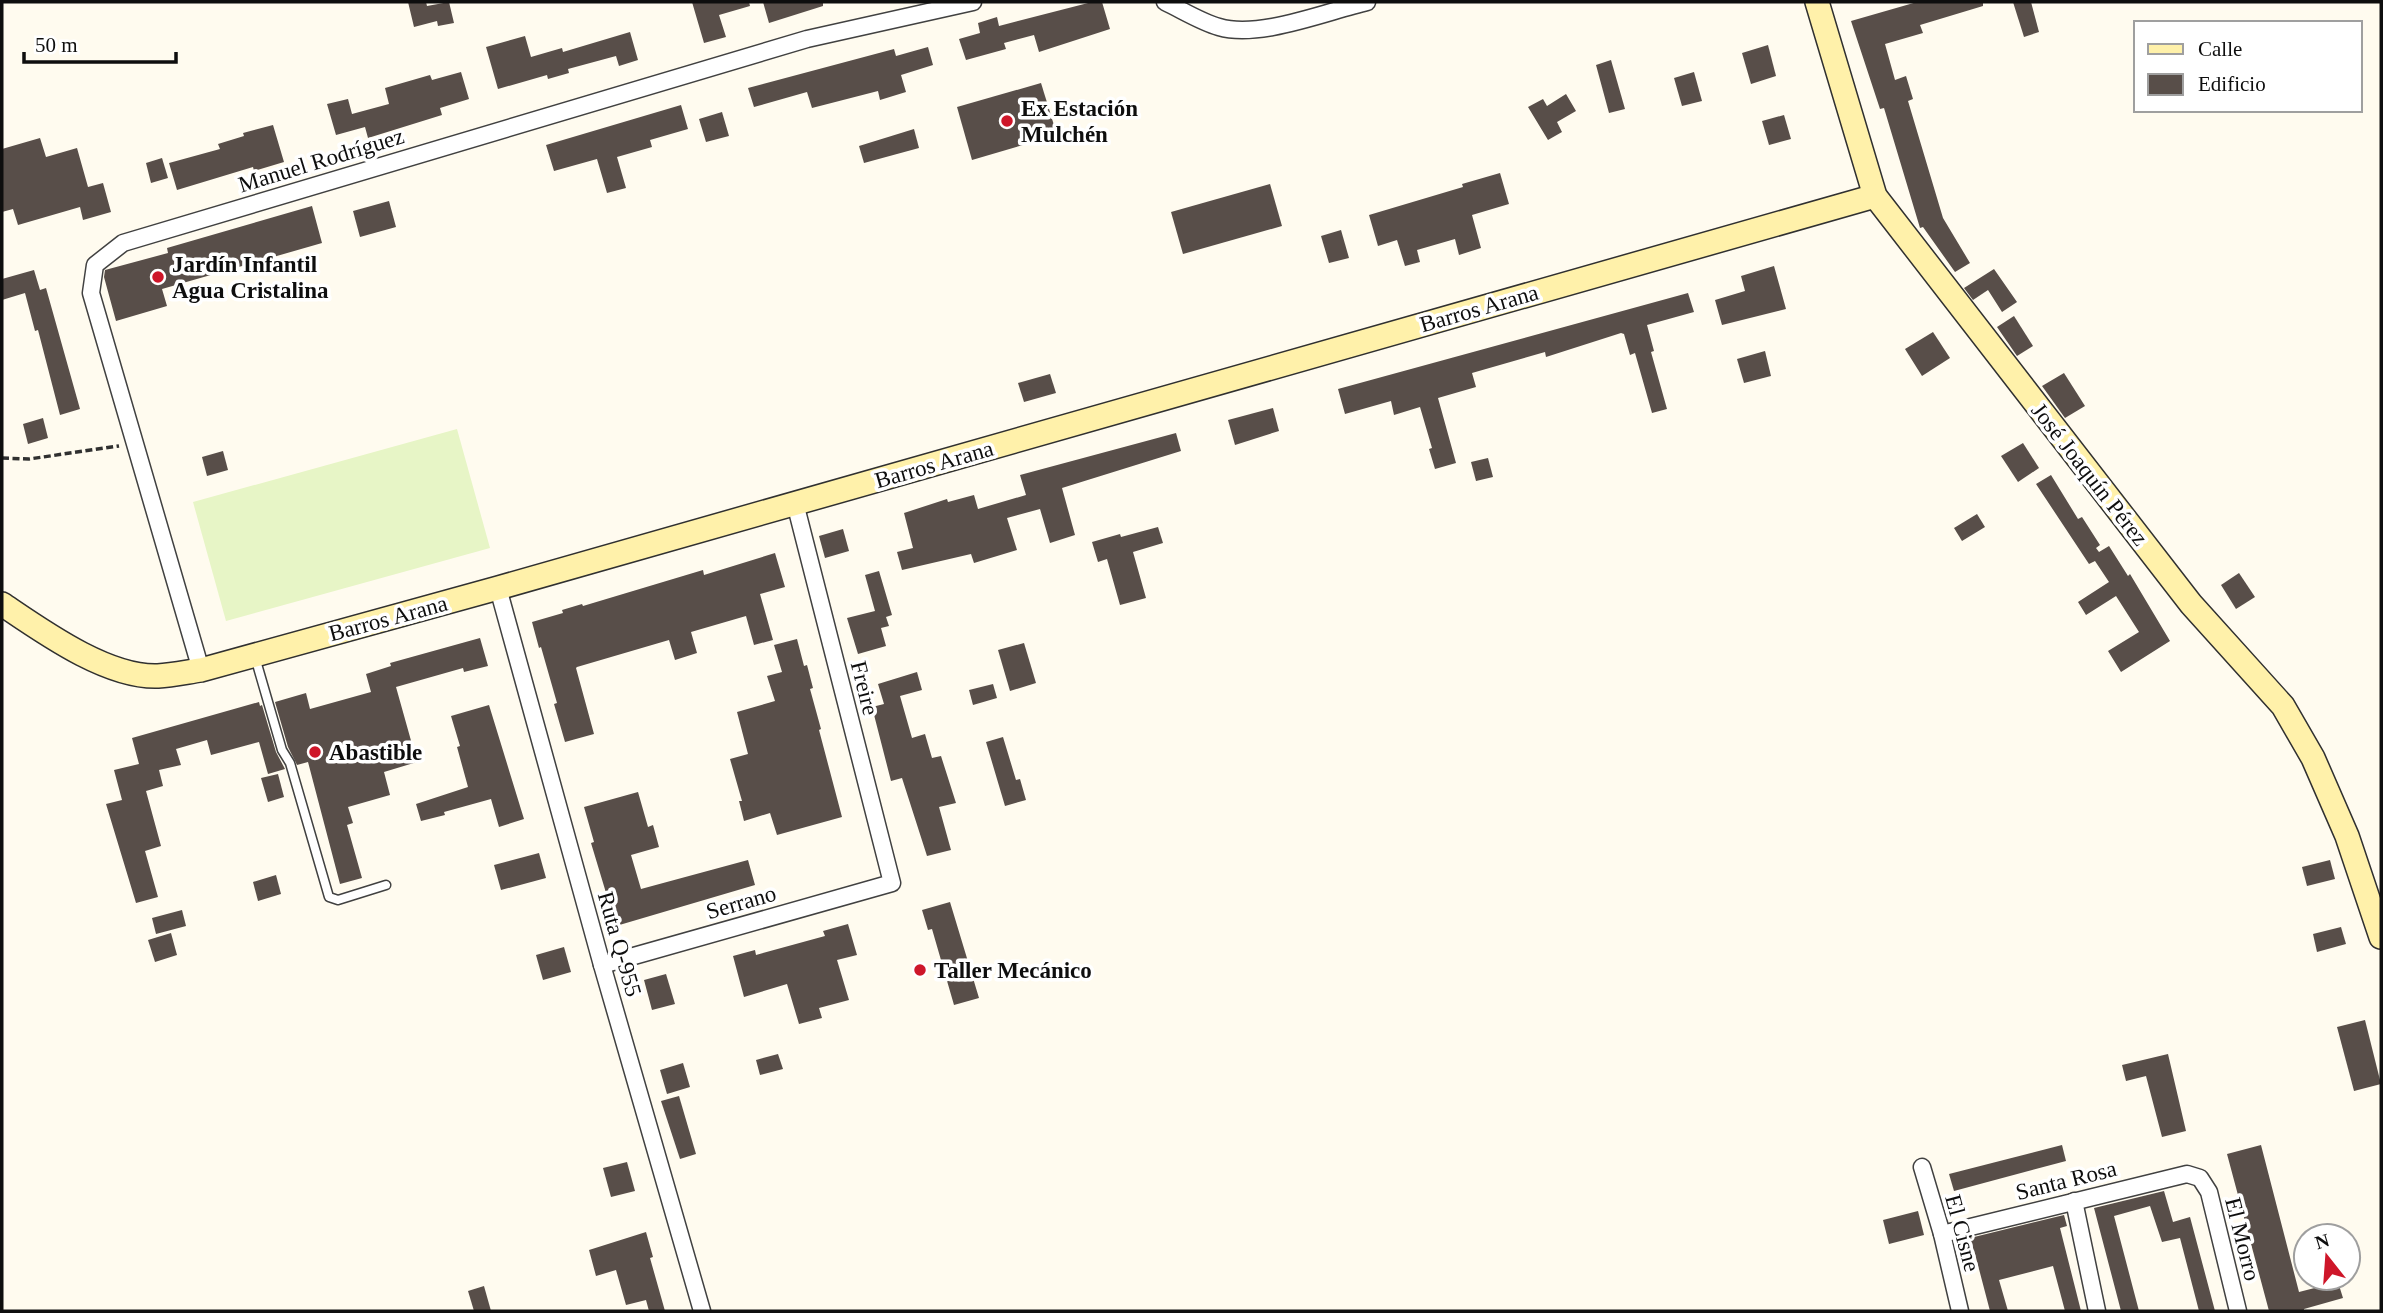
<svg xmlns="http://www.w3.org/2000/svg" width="2383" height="1313" font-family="Georgia,serif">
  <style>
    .pitch { fill: #e7f5c6 }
    .building { fill: #584e49 }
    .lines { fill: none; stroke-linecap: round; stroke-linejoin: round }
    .lane-casing { stroke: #414141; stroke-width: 11 }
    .street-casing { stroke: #414141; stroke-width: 19 }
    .secondary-casing { stroke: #303030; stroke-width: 26 }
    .path { stroke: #303030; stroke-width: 3.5; stroke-dasharray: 7 3.5; stroke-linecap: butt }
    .lane { stroke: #fff; stroke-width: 8 }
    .street { stroke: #fff; stroke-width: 16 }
    .secondary { stroke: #fff1aa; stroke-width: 23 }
    .poi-dot { fill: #ce1629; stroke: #fff; stroke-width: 2.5 }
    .labels { text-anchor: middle; stroke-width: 7; stroke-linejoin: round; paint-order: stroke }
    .poi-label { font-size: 23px; font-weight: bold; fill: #0e0e0e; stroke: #fff; text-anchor: start }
    .street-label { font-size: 23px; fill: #0e0e0e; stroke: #fff }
  </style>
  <rect width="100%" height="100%" fill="#fffbef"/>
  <!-- pitch -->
  <path class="pitch" d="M 457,429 L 490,548 L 226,621 L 193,502 Z"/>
  <!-- building -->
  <g class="building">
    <path d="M 408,2 L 426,2 L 427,6 L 449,2 L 454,23 L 438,26 L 437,21 L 414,27 Z"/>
    <path d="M 692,2 L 749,2 L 750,6 L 719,15 L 726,37 L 704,43 Z"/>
    <path d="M 763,2 L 823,2 L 823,6 L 769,23 Z"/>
    <path d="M 1092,2 L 1102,2 L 1110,29 L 1039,52 L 1034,35 L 1004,43 L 1006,49 L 966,60 L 959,39 L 980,33 L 978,23 L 997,17 L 999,26 Z"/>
    <path d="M 1917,2 L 1983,2 L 1983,6 L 1920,25 L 1923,33 L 1885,44 L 1895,80 L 1906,76 L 1913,99 L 1908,101 L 1943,218 L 1970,263 L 1955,272 L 1923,227 L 1920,228 L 1884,108 L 1880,109 L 1851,21 Z"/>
    <path d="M 2013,2 L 2031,2 L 2039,32 L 2024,37 Z"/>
    <path d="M 630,32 L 638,60 L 619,66 L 616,56 L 568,69 L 569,73 L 548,79 L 547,75 L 498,89 L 486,47 L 525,36 L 531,57 L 562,48 L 563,52 Z"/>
    <path d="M 1768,45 L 1776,76 L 1751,84 L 1742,53 Z"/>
    <path d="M 928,47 L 933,65 L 901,75 L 906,92 L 880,100 L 878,91 L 812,108 L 807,92 L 754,107 L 748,88 L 894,49 L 896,56 Z"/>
    <path d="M 1611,60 L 1625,109 L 1609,113 L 1596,65 Z"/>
    <path d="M 461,72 L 469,99 L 440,108 L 442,115 L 368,138 L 365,127 L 336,135 L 327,104 L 348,99 L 352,114 L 389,104 L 385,88 L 430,75 L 432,80 Z"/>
    <path d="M 1694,72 L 1702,101 L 1682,106 L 1674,78 Z"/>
    <path d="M 1041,83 L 1057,135 L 972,160 L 957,107 Z"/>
    <path d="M 1566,94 L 1576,111 L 1557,122 L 1562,132 L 1548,140 L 1528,107 L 1543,99 L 1547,106 Z"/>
    <path d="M 681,105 L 688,129 L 650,140 L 652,147 L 617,157 L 626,188 L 607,193 L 597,159 L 554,171 L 546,145 Z"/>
    <path d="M 722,112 L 729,136 L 706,142 L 699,119 Z"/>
    <path d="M 1784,115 L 1791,139 L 1769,145 L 1762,121 Z"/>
    <path d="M 273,125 L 284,162 L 254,171 L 253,167 L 177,190 L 169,163 L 220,149 L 218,144 L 244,136 L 243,133 Z"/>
    <path d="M 914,129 L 919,148 L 864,163 L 859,146 Z"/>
    <path d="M 40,138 L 46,157 L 77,148 L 88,187 L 103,183 L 111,212 L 83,220 L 80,207 L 18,225 L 13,209 L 2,212 L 2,149 Z"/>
    <path d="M 162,158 L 168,178 L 151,183 L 146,163 Z"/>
    <path d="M 1500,173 L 1509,204 L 1472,215 L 1481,248 L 1459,255 L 1455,239 L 1417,250 L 1420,262 L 1405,266 L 1397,240 L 1378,246 L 1369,215 L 1463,187 L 1462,184 Z"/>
    <path d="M 1270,184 L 1282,226 L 1183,254 L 1171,212 Z"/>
    <path d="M 389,201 L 396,227 L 360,237 L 353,211 Z"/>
    <path d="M 312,206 L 322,243 L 162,289 L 167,306 L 116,321 L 104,277 L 105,270 L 168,253 L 167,248 Z"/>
    <path d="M 1341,230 L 1349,258 L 1329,263 L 1321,236 Z"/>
    <path d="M 1774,266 L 1786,309 L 1722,325 L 1715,300 L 1745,291 L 1741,276 Z"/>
    <path d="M 1994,269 L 2017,302 L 2002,312 L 1988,290 L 1973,300 L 1964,288 Z"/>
    <path d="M 34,270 L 40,290 L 46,288 L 80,409 L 60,415 L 38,330 L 35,331 L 25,293 L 2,300 L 2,279 Z"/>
    <path d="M 1688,293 L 1694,312 L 1647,325 L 1654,351 L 1651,352 L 1667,409 L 1652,413 L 1635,353 L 1630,355 L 1624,334 L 1621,333 L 1546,357 L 1545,352 L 1472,373 L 1476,387 L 1438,398 L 1456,463 L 1435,469 L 1429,449 L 1432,448 L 1420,407 L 1394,415 L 1391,401 L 1345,414 L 1338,389 Z"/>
    <path d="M 2014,316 L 2033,346 L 2017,356 L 1997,327 Z"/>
    <path d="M 1933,332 L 1950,358 L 1922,376 L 1905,349 Z"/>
    <path d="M 1765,351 L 1771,376 L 1744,383 L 1737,359 Z"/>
    <path d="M 2064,373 L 2085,406 L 2065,418 L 2042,386 Z"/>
    <path d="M 1050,374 L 1056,393 L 1024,402 L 1018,383 Z"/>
    <path d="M 1273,408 L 1279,431 L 1235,445 L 1228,420 Z"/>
    <path d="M 43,418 L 48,438 L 28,444 L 23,424 Z"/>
    <path d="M 1176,433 L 1181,451 L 1062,488 L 1075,535 L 1050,543 L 1040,509 L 1007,518 L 1017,550 L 974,563 L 971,554 L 902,570 L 897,552 L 913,548 L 904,513 L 947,499 L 948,502 L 974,495 L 978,509 L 1026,495 L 1020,475 Z"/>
    <path d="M 2023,443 L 2039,468 L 2018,482 L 2001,456 Z"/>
    <path d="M 223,451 L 228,470 L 207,476 L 202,457 Z"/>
    <path d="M 1488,458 L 1493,477 L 1476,481 L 1471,462 Z"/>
    <path d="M 2051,475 L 2078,519 L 2082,517 L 2100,545 L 2096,548 L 2099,552 L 2109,546 L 2128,576 L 2130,574 L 2170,641 L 2121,672 L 2108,651 L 2139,632 L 2116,596 L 2086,615 L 2078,602 L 2109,582 L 2095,561 L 2089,564 L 2036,484 Z"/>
    <path d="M 1977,514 L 1985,527 L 1962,541 L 1954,528 Z"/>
    <path d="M 1158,527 L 1163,543 L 1133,552 L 1146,598 L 1120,605 L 1107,559 L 1098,562 L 1092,542 L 1120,534 L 1121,537 Z"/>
    <path d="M 843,529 L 849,551 L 825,558 L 819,536 Z"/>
    <path d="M 775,553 L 785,587 L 760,594 L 773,640 L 754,645 L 746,616 L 691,632 L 697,653 L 675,660 L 669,640 L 577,667 L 576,668 L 594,734 L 565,742 L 554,704 L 557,703 L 541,647 L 539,648 L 532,622 L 563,613 L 562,610 L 582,604 L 583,606 L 703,570 L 704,575 Z"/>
    <path d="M 879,571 L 892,615 L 886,617 L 889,626 L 881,628 L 886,646 L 858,654 L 847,618 L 875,611 L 865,575 Z"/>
    <path d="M 2239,573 L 2255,597 L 2236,609 L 2221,585 Z"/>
    <path d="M 480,638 L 488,666 L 464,672 L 463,668 L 396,687 L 417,762 L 384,772 L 390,795 L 348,807 L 353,823 L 347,825 L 362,878 L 340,884 L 308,762 L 297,765 L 288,747 L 275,702 L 306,693 L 310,709 L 371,692 L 366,674 L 391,666 L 390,663 Z"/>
    <path d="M 797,639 L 804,666 L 807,665 L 813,688 L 810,689 L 821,729 L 819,730 L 842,817 L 777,835 L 770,813 L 744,821 L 739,801 L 742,801 L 730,759 L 748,754 L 737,712 L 775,701 L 767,676 L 782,672 L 774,645 Z"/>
    <path d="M 1024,643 L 1036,683 L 1010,691 L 998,650 Z"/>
    <path d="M 917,672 L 922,690 L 900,696 L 912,738 L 925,734 L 932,758 L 941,756 L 956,803 L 939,807 L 951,850 L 927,856 L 902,778 L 891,781 L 872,707 L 884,704 L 878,684 Z"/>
    <path d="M 993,684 L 997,698 L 973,705 L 969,690 Z"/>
    <path d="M 259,702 L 260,706 L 262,705 L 276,752 L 285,769 L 268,774 L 259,742 L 211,755 L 207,740 L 176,749 L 181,765 L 159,770 L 163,786 L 146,791 L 161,846 L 145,851 L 158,897 L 136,903 L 106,804 L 122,800 L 114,770 L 139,764 L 132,738 Z"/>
    <path d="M 489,705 L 524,819 L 499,827 L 491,799 L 444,812 L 445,815 L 421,821 L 416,804 L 468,787 L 457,747 L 460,746 L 451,716 Z"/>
    <path d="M 1003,737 L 1016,780 L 1020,779 L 1026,800 L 1005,806 L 986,742 Z"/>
    <path d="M 278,774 L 284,797 L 268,802 L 261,778 Z"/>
    <path d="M 638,792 L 648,827 L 653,825 L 659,847 L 631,855 L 641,889 L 748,860 L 755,885 L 616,926 L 591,843 L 594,842 L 584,807 Z"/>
    <path d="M 539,853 L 546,878 L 501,890 L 494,865 Z"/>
    <path d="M 2330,860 L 2335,879 L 2307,886 L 2302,867 Z"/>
    <path d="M 276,875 L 281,894 L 258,901 L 253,882 Z"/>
    <path d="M 950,902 L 979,998 L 954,1005 L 932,929 L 928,930 L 922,910 Z"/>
    <path d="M 182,910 L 186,926 L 156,934 L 152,918 Z"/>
    <path d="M 848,924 L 857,955 L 837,960 L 849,1000 L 819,1008 L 822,1018 L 799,1024 L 787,984 L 744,997 L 733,956 L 755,950 L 756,955 L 825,936 L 823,931 Z"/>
    <path d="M 2341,927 L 2346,944 L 2317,952 L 2313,934 Z"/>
    <path d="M 171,933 L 177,955 L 155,962 L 148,940 Z"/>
    <path d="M 564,947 L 571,972 L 543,980 L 536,955 Z"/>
    <path d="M 666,974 L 675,1004 L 652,1010 L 644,980 Z"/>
    <path d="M 2365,1020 L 2381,1084 L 2354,1091 L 2337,1027 Z"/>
    <path d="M 778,1054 L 783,1069 L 760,1075 L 756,1060 Z"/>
    <path d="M 2168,1054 L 2186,1131 L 2162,1137 L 2146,1076 L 2126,1081 L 2122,1065 Z"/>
    <path d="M 683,1063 L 690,1087 L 667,1094 L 660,1070 Z"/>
    <path d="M 679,1096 L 696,1154 L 680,1159 L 661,1101 Z"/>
    <path d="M 2062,1145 L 2066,1161 L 1954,1191 L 1949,1174 Z"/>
    <path d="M 2261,1145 L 2299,1292 L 2338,1282 L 2343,1298 L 2304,1309 L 2304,1311 L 2269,1311 L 2227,1154 Z"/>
    <path d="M 627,1162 L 635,1191 L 611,1197 L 603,1168 Z"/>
    <path d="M 2164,1191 L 2173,1222 L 2190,1217 L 2215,1311 L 2199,1311 L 2180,1238 L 2162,1242 L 2150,1206 L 2114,1216 L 2139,1311 L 2121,1311 L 2094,1208 Z"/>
    <path d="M 1918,1211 L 1924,1235 L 1889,1244 L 1883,1220 Z"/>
    <path d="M 2064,1215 L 2067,1226 L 2060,1228 L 2081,1311 L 2065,1311 L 2053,1266 L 1999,1280 L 2008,1311 L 1990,1311 L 1974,1250 L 1970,1252 L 1966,1239 Z"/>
    <path d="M 646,1232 L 653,1257 L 650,1258 L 665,1311 L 649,1311 L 646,1300 L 626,1305 L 616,1270 L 596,1276 L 589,1250 Z"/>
    <path d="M 484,1286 L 491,1311 L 474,1311 L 468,1291 Z"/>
  </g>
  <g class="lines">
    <!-- lane casing -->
    <g class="lane-casing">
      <path id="lane" d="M 255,657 L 282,750 L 290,763 L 329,897 L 338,900 L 386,885"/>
    </g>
    <!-- street casing -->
    <g class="street-casing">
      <g id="street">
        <path d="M 1165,2 C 1182,10 1201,22 1219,27 C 1259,39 1325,12 1367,2"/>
        <path d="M 498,588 L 602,965 L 702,1311"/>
        <path d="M 201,670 L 91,293 L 95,265 L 123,243 L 807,39 L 973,2"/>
        <path d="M 602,965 L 892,883 L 795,503"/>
        <path d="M 1922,1167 L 1942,1234 L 1960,1311"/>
        <path d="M 2074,1201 L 2097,1311"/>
        <path d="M 1942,1234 L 2187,1174 L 2200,1178 L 2209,1192 L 2238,1311"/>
      </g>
    </g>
    <!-- secondary casing -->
    <g class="secondary-casing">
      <g id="secondary">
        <path d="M 1817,2 L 1875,196 L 2191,604 L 2283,706 L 2313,758 L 2347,836 L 2381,937"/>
        <path d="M 2,604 C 42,631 107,678 158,676 C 172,675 187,672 201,670 L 498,588 L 1875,196"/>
      </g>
    </g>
    <!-- path -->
    <path class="path" d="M 2,458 L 29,459 L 119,446"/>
    <!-- lane -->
    <use href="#lane" class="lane"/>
    <!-- street -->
    <use href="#street" class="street"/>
    <!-- secondary -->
    <use href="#secondary" class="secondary"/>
  </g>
  <!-- markers -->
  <g class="poi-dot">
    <circle cx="1007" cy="121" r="7"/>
    <circle cx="158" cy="277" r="7"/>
    <circle cx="315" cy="752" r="7"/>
    <circle cx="920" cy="970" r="7"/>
  </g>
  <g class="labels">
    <!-- poi labels -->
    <g class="poi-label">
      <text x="1021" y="116">Ex Estación<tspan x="1021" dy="26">Mulchén</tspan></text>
      <text x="172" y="272">Jardín Infantil<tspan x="172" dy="26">Agua Cristalina</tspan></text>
      <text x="329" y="760">Abastible</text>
      <text x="934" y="978">Taller Mecánico</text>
    </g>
    <!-- street labels -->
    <g class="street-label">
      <text transform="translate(321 160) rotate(-17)" y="8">Manuel Rodríguez</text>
      <text transform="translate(1479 308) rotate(-16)" y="8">Barros Arana</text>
      <text transform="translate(934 464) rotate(-16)" y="8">Barros Arana</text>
      <text transform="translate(2090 474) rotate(52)" y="8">José Joaquín Pérez</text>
      <text transform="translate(388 618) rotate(-15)" y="8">Barros Arana</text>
      <text transform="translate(865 688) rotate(76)" y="8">Freire</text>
      <text transform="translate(741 902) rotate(-16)" y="8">Serrano</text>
      <text transform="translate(620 944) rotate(74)" y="8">Ruta Q-955</text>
      <text transform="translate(2066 1180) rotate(-14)" y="8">Santa Rosa</text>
      <text transform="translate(1963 1233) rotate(75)" y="8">El Cisne</text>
      <text transform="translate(2243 1239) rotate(76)" y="8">El Morro</text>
    </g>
  </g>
  <!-- border -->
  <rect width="2383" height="1313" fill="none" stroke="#0e0e0e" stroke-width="7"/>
  <!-- legend -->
  <rect x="2134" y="21" width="228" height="91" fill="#ffffff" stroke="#9f9f9f" stroke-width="2"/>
  <rect x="2148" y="44" width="35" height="10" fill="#fff1aa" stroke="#9f9f9f" stroke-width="2"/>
  <text x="2198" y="56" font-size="21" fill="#0e0e0e">Calle</text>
  <rect x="2148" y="74" width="35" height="21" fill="#584e49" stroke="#9f9f9f" stroke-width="2"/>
  <text x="2198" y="91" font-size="21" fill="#0e0e0e">Edificio</text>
  <!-- north arrow -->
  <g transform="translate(2327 1257) rotate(343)"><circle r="33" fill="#ffffff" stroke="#9f9f9f" stroke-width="2"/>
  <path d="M0-5L12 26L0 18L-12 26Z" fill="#ce1629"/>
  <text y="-10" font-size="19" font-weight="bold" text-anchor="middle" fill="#0e0e0e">N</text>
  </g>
  <!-- scale -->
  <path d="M24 52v10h152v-10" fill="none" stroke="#0e0e0e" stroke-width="3.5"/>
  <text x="35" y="52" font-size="21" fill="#0e0e0e" stroke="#ffffff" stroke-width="5" paint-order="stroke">50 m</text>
</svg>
